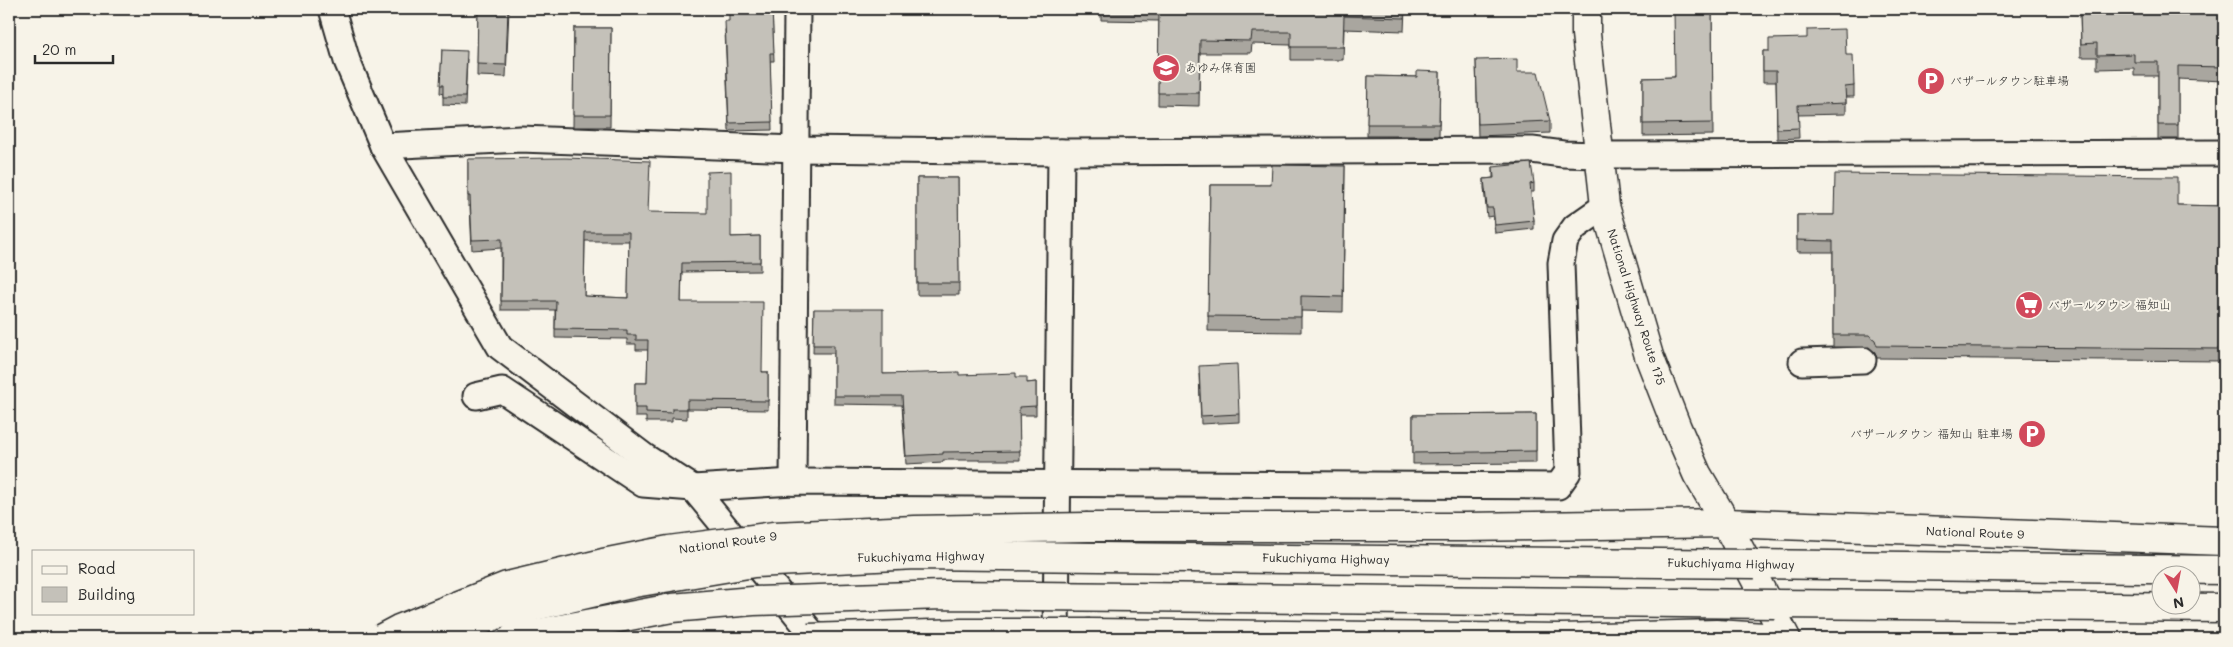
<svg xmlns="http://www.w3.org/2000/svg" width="2233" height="647" font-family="Mali,'Klee One',sans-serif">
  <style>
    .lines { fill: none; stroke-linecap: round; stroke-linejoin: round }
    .minor-casing { stroke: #2b2b2b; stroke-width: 29 }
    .highway-casing { stroke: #2b2b2b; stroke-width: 31 }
    .minor { stroke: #f7f3e8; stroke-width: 25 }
    .highway { stroke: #f7f3e8; stroke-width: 28 }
    .highway-bridge-casing { stroke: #2b2b2b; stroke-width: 31; stroke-linecap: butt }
    .highway-bridge { stroke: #f7f3e8; stroke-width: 28 }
    .wall { fill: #a9a69f; stroke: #2b2b2b; fill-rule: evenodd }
    .building { fill: #c4c1b9; stroke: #2b2b2b; fill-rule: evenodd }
    .labels { text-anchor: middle; stroke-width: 4; stroke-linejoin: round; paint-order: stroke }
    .poi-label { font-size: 12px; fill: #2b2b2b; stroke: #f7f3e8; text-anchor: start }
    .street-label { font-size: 12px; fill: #2b2b2b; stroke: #f7f3e8 }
  </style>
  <rect width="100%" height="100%" fill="#f7f3e8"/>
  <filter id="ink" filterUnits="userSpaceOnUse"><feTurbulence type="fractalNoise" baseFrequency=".02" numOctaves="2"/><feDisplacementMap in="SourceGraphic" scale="10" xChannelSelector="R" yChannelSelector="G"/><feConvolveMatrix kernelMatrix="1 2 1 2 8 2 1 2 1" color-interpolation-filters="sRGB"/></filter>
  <g filter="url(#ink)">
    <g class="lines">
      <!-- minor casing -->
      <g class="minor-casing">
        <g id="minor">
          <path d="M 332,9 L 347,61 L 383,146 L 500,347 L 645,457 L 693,488 L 816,638"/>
          <path d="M 383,146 L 520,139 L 796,149 L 1061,152 L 1532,150 L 1563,154 L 1598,155 L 2224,153"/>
          <path d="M 1802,362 L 1863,360"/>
          <path d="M 476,396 L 502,390 L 643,484 L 693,488 L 793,482 L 1558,486 L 1568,472 L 1561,263 L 1565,241 L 1575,227 L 1605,206"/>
          <path d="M 793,482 L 797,9"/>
          <path d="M 1056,638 L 1061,152"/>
        </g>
      </g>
      <!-- highway casing -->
      <g class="highway-casing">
        <g id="highway">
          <path d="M 1586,9 L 1586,34 L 1605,206 L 1649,356 L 1677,428 L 1697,474 L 1726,523 L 1786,638"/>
          <path d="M 1088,527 L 1466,527 L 1726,523 L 2224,541"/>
          <path d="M 1755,564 L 2224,570"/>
          <path d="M 1775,604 L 2224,608"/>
          <path d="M 1090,633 L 1561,638 L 1716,634 L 1781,638"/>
        </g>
      </g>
      <!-- minor -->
      <use href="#minor" class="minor"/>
      <!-- highway -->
      <use href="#highway" class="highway"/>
      <!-- highway-bridge casing -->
      <g class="highway-bridge-casing">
        <g id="highway-bridge">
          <path d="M 382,638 L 399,629 L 507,586 L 603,563 L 669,550 L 774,536 L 915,530 L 1088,527"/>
          <path d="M 437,638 L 496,615 L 634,583 L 754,563 L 916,555 L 1755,564"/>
          <path d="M 513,638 L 672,608 L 753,601 L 944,595 L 1775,604"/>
          <path d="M 808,638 L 962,633 L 1090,633"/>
        </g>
      </g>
      <!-- highway-bridge -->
      <use href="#highway-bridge" class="highway-bridge"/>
    </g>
    <!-- wall -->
    <g class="wall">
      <path d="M 478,9 L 509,9 L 506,77 L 477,76 Z"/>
      <path d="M 772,9 L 774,61 L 770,61 L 772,130 L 729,131 L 725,30 L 729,21 Z"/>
      <path d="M 1101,9 L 1405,9 L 1404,31 L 1344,29 L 1343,60 L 1291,60 L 1291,45 L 1252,44 L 1251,53 L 1200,53 L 1199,106 L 1158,105 L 1159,21 L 1101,20 Z"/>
      <path d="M 1712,9 L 1713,135 L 1643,136 L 1643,78 L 1674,77 Z"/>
      <path d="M 2080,9 L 2224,9 L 2224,81 L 2178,79 L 2178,139 L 2158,139 L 2158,76 L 2134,76 L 2134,68 L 2097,69 L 2097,57 L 2081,57 Z"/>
      <path d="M 574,28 L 611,28 L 610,127 L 573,127 Z"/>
      <path d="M 442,50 L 467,59 L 465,106 L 443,105 L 443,94 L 440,93 Z"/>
      <path d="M 1763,51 L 1846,55 L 1854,86 L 1854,97 L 1846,97 L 1846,114 L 1798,115 L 1799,138 L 1777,139 L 1776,82 L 1763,82 Z"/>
      <path d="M 1476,60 L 1517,72 L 1550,121 L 1550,133 L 1478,136 Z"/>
      <path d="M 1440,72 L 1439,136 L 1367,136 L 1368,76 L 1417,77 Z"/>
      <path d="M 468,159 L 731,237 L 760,236 L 760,271 L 682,272 L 681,302 L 763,372 L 768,372 L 768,410 L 687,409 L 687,419 L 672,418 L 672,422 L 646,422 L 646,417 L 635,417 L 635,383 L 647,383 L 648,350 L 636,350 L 636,344 L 627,344 L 627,339 L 555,338 L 555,310 L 501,310 L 501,248 L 472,250 L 470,206 L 468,206 ZM 585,241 L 629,241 L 628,298 L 584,296 Z"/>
      <path d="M 1345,166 L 1343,312 L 1301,311 L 1301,332 L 1208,331 L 1210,185 L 1271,185 Z"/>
      <path d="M 1493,167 L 1534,183 L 1534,192 L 1531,192 L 1534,221 L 1534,229 L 1495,233 L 1493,216 L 1487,217 L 1484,188 L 1484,179 L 1493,178 Z"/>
      <path d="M 917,178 L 958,178 L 959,295 L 917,295 Z"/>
      <path d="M 2177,205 L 2224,206 L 2224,361 L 1877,358 L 1875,352 L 1869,347 L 1833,347 L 1833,252 L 1797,252 L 1797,215 L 1834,215 Z"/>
      <path d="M 814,309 L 883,374 L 1016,377 L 1027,383 L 1036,382 L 1036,415 L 1019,415 L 1020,460 L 943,460 L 943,462 L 906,464 L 902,405 L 834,404 L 834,353 L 813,353 Z"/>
      <path d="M 1199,374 L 1239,414 L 1239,422 L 1201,424 Z"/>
      <path d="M 1536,414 L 1536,463 L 1413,464 L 1413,415 Z"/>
    </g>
    <!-- building -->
    <g class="building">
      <path d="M 478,9 L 508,9 L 506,65 L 477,64 Z"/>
      <path d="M 729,9 L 772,9 L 774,53 L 770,53 L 772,122 L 729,123 L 725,21 L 729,21 Z"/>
      <path d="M 1159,9 L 1405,9 L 1404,18 L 1344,16 L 1343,47 L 1291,47 L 1291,32 L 1252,32 L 1251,41 L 1200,40 L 1199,93 L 1158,93 Z"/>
      <path d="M 1674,9 L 1712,9 L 1713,123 L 1643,124 L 1643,78 L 1675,77 Z"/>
      <path d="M 2080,9 L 2224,9 L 2224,67 L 2178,66 L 2178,125 L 2158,125 L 2158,62 L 2134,62 L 2134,54 L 2097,55 L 2097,43 L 2081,44 Z"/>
      <path d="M 574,28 L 611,28 L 610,115 L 573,115 Z"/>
      <path d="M 1845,29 L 1846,55 L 1853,55 L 1854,86 L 1845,87 L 1846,103 L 1798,105 L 1799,128 L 1777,129 L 1776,71 L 1763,71 L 1763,51 L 1769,51 L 1769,39 L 1807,38 L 1807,30 Z"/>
      <path d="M 442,50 L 467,51 L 465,97 L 443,97 L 443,85 L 440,85 Z"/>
      <path d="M 1517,59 L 1517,72 L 1538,72 L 1550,121 L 1478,124 L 1476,60 Z"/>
      <path d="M 1417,71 L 1440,72 L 1439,124 L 1367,124 L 1368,76 L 1417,77 Z"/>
      <path d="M 565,158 L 650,161 L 648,212 L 707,213 L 707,172 L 731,171 L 731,237 L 760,236 L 760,262 L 682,263 L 681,302 L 763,302 L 762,372 L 768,372 L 768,401 L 687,400 L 687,409 L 672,409 L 672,413 L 646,412 L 646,408 L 635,408 L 635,383 L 647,383 L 648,340 L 636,340 L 636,335 L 627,335 L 627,330 L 555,329 L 556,301 L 501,301 L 502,239 L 472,240 L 470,196 L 468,196 L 468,159 ZM 585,232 L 629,232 L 628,298 L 584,296 Z"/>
      <path d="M 1531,163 L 1534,183 L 1530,184 L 1534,221 L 1495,225 L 1493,208 L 1487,208 L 1484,179 L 1494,178 L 1493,167 Z"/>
      <path d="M 1272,165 L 1345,166 L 1343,297 L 1301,296 L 1301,317 L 1208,316 L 1210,185 L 1271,185 Z"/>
      <path d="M 1835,174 L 2177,177 L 2177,205 L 2224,206 L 2224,349 L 1877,346 L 1875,340 L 1869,335 L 1833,335 L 1833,241 L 1797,240 L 1797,215 L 1834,215 Z"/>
      <path d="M 917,178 L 958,178 L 959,283 L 917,283 Z"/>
      <path d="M 814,309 L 883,309 L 883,374 L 959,372 L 959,375 L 1016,373 L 1016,377 L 1027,377 L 1027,383 L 1036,382 L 1036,406 L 1019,407 L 1020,451 L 943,452 L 943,454 L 906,456 L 902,396 L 834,396 L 834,345 L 813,345 Z"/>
      <path d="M 1237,364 L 1239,414 L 1201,416 L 1199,366 Z"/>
      <path d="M 1536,414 L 1536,451 L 1413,453 L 1413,415 Z"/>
    </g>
  </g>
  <!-- icons -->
  <defs>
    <g id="school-disc" transform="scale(1.4375)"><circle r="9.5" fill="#d1495b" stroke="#f7f3e8"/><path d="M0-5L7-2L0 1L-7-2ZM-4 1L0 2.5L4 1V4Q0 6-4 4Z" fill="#fff"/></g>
    <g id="parking-disc" transform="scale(1.4375)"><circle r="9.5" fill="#d1495b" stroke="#f7f3e8"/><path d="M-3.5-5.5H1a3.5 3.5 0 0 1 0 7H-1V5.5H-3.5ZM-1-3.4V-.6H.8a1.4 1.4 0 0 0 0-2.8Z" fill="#fff"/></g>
    <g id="supermarket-disc" transform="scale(1.4375)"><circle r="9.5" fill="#d1495b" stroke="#f7f3e8"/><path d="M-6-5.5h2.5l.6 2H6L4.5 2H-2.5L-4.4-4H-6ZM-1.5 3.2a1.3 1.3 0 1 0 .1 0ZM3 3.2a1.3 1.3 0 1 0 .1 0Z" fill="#fff"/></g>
  </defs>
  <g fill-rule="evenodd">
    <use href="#school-disc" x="1166" y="68"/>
    <use href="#parking-disc" x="1931" y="81"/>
    <use href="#supermarket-disc" x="2029" y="305"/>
    <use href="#parking-disc" x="2032" y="434"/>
  </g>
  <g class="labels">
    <!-- poi labels -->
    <g class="poi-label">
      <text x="1185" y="72">あゆみ保育園</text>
      <text x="1950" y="85">バザールタウン駐車場</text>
      <text x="2048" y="309">バザールタウン 福知山</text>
      <text x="2013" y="438" text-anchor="end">バザールタウン 福知山 駐車場</text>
    </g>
    <!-- street labels -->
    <g class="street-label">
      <text transform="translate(1636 307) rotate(72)" y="4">National Highway Route 175</text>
      <text transform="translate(1975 533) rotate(2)" y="4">National Route 9</text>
      <text transform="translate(728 543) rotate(-8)" y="4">National Route 9</text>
      <text transform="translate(921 557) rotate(-1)" y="4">Fukuchiyama Highway</text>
      <text transform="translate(1326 559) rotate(1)" y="4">Fukuchiyama Highway</text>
      <text transform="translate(1731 564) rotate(1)" y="4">Fukuchiyama Highway</text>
    </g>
  </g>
  <!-- margin -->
  <rect width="2233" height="647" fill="none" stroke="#f7f3e8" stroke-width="30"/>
  <rect x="15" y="15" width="2203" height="617" fill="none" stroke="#2b2b2b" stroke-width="2" filter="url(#ink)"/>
  <!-- legend -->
  <rect x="32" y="550" width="162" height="65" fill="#f7f3e8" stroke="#a5a39c"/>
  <rect x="42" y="566" width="25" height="8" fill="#f7f3e8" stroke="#a5a39c"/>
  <text x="78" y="574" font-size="15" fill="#2b2b2b">Road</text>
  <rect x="42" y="587" width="25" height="15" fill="#c4c1b9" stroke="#a5a39c"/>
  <text x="78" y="600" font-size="15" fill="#2b2b2b">Building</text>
  <!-- north arrow -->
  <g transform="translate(2176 590) rotate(169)"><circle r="24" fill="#f7f3e8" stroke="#a5a39c"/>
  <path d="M0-4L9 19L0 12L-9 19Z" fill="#d1495b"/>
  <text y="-8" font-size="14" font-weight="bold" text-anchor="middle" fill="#2b2b2b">N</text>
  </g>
  <!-- scale -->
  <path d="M35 55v8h78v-8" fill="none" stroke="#2b2b2b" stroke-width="2.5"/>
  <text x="42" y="55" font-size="15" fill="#2b2b2b" stroke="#f7f3e8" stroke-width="4" paint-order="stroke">20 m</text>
</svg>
